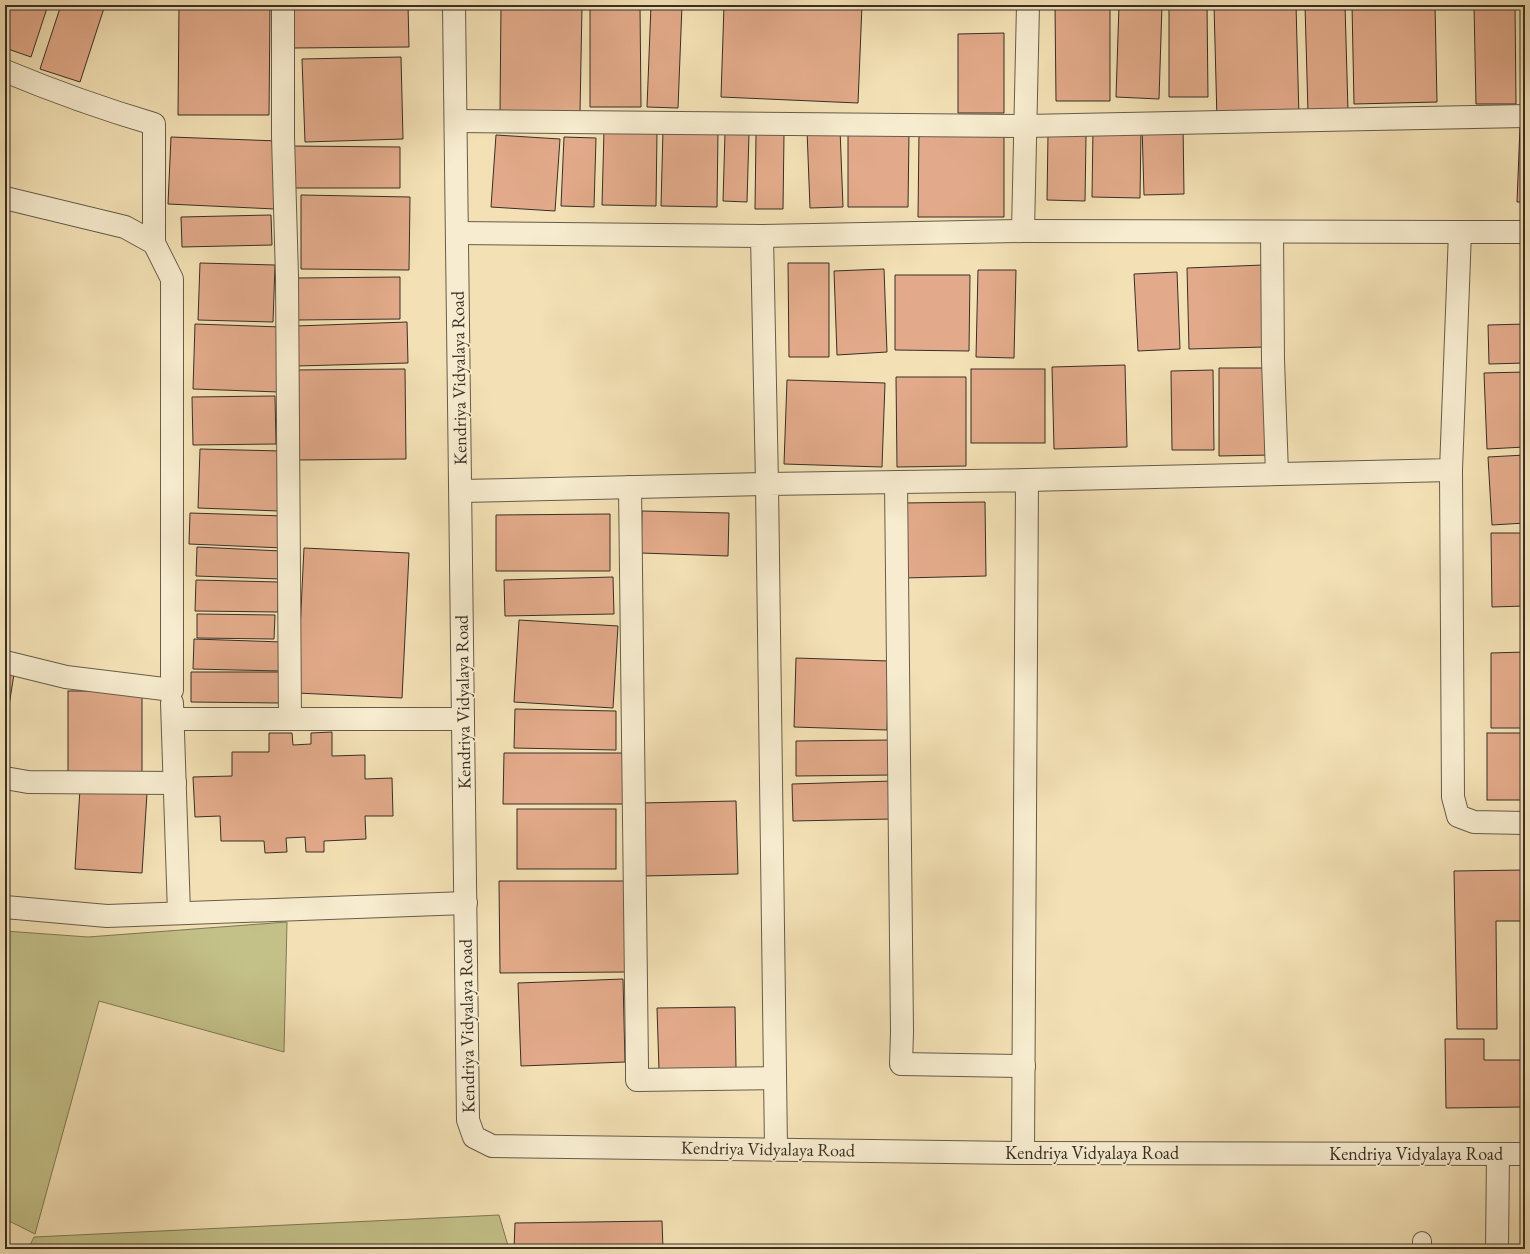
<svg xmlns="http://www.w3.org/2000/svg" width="1530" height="1254" font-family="'EB Garamond',serif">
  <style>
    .park { fill: #c3c088; stroke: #7e7857 }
    .building { fill: #e2aa8a; stroke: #382f26 }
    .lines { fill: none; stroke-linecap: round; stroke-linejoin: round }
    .lane-casing { stroke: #675c4a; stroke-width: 20 }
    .street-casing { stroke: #675c4a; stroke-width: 24 }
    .lane { stroke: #f7eccf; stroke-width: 18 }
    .street { stroke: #f7eccf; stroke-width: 22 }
    .labels { text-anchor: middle; stroke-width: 3.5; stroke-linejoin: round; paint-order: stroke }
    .street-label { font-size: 18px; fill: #382f26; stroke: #f7eccf }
  </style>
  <rect width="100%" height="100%" fill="#f3e1b5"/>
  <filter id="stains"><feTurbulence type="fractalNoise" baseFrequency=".005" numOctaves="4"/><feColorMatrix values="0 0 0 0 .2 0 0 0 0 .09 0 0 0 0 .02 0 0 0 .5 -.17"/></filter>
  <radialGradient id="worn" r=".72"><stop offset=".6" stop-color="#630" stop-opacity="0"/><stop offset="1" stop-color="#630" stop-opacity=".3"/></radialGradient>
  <!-- park -->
  <g class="park">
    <path d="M 287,922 L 284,1052 L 99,1001 L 35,1234 L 5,1219 L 5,931 L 88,937 Z"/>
    <path d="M 499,1215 L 509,1249 L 28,1249 L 34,1237 Z"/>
  </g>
  <!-- building -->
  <g class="building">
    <path d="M 11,5 L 48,5 L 31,57 L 5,48 L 5,23 Z"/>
    <path d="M 61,5 L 105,5 L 80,82 L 40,69 Z"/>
    <path d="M 179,5 L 270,5 L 269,115 L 178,115 Z"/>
    <path d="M 291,5 L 408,5 L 409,47 L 292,48 Z"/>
    <path d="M 501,5 L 582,6 L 580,112 L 500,111 Z"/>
    <path d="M 590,5 L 640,5 L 641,107 L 590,107 Z"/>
    <path d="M 651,5 L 682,5 L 678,108 L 647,107 Z"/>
    <path d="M 724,5 L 862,5 L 858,103 L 721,97 Z"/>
    <path d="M 1055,5 L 1110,5 L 1110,101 L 1056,101 Z"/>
    <path d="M 1119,5 L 1162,5 L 1159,99 L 1116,97 Z"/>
    <path d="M 1169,5 L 1207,5 L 1208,97 L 1169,97 Z"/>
    <path d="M 1214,5 L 1296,5 L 1299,117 L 1217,120 Z"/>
    <path d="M 1305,5 L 1345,5 L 1348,111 L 1308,113 Z"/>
    <path d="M 1352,5 L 1435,5 L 1437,102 L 1354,104 Z"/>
    <path d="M 1474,5 L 1515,5 L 1516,104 L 1476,104 Z"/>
    <path d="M 1521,5 L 1525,5 L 1524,101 Z"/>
    <path d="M 1004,33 L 1004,113 L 958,113 L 958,34 Z"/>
    <path d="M 401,57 L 403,139 L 305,142 L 302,59 Z"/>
    <path d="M 1183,125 L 1184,194 L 1144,195 L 1142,126 Z"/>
    <path d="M 1520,127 L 1525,127 L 1525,202 L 1517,202 Z"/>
    <path d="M 1093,128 L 1141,130 L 1140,198 L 1092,197 Z"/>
    <path d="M 840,129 L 843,207 L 810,208 L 807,130 Z"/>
    <path d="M 604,130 L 657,131 L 656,206 L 602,205 Z"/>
    <path d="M 663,130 L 718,131 L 717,207 L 661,206 Z"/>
    <path d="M 848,132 L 909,132 L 908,207 L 848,207 Z"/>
    <path d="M 919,132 L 1004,133 L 1004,217 L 918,217 Z"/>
    <path d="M 725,133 L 749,133 L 747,202 L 723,201 Z"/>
    <path d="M 756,134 L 784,134 L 783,209 L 755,209 Z"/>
    <path d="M 1048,134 L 1086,135 L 1085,201 L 1047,200 Z"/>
    <path d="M 496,135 L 560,139 L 555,211 L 491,207 Z"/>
    <path d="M 171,137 L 278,141 L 275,209 L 168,204 Z"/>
    <path d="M 564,137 L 596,138 L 594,207 L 561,206 Z"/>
    <path d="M 291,146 L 400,147 L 400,188 L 290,188 Z"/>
    <path d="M 301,195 L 410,197 L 409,270 L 301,269 Z"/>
    <path d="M 271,215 L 272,245 L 182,247 L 181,217 Z"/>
    <path d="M 200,263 L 275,265 L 273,322 L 198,320 Z"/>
    <path d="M 788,263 L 829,263 L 829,357 L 789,357 Z"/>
    <path d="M 1263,265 L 1265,347 L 1189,349 L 1187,268 Z"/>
    <path d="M 884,269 L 887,352 L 837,355 L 834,271 Z"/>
    <path d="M 978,270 L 1016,270 L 1014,358 L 976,357 Z"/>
    <path d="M 1177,272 L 1180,349 L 1138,351 L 1134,274 Z"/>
    <path d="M 895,275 L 970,275 L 969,351 L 895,350 Z"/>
    <path d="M 400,277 L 400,319 L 297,320 L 297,278 Z"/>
    <path d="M 407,322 L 408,363 L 297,366 L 296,326 Z"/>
    <path d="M 195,324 L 281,327 L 279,392 L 193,389 Z"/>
    <path d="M 1525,324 L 1525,363 L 1489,364 L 1488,325 Z"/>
    <path d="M 1125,365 L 1127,447 L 1054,449 L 1052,367 Z"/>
    <path d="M 1219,368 L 1270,368 L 1271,455 L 1219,456 Z"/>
    <path d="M 405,369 L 406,459 L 296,460 L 295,370 Z"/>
    <rect x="971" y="369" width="74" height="74"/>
    <path d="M 1213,370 L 1214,450 L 1172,450 L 1171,371 Z"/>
    <path d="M 1525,372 L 1525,447 L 1487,449 L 1484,373 Z"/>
    <path d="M 896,377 L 966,377 L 966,466 L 897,467 Z"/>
    <path d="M 787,380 L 885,383 L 882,467 L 784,464 Z"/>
    <path d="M 275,396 L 276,444 L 193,445 L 192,397 Z"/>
    <path d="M 200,449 L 281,451 L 279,511 L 198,508 Z"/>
    <path d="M 1525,455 L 1525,523 L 1492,525 L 1488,457 Z"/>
    <path d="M 985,502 L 986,576 L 903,578 L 901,503 Z"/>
    <path d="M 642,511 L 729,513 L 728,556 L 641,553 Z"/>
    <path d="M 190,513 L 284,516 L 283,548 L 189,544 Z"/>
    <path d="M 610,514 L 610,571 L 496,571 L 496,515 Z"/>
    <path d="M 1491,533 L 1525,533 L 1525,606 L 1492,607 Z"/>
    <path d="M 197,547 L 281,551 L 280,579 L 196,576 Z"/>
    <path d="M 304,548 L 409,553 L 402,698 L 297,693 Z"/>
    <path d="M 613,577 L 614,614 L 505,616 L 504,580 Z"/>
    <path d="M 196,580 L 279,582 L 278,612 L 195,611 Z"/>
    <path d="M 197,614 L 275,615 L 274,639 L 197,638 Z"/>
    <path d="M 519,620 L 618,626 L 613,708 L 514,702 Z"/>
    <path d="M 194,639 L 282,642 L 281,671 L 193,669 Z"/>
    <path d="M 1525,652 L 1525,728 L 1491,728 L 1491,653 Z"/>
    <path d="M 796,658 L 889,661 L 887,730 L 794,727 Z"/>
    <path d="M 5,672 L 14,674 L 5,731 Z"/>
    <path d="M 191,672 L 280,672 L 280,703 L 191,702 Z"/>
    <rect x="68" y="691" width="74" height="81"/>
    <path d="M 515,709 L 616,711 L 616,750 L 514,748 Z"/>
    <path d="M 332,732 L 332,756 L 365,755 L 365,779 L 392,778 L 393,816 L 365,816 L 366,839 L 324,841 L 324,852 L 306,852 L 305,837 L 286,838 L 287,852 L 265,853 L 264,841 L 221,841 L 220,816 L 195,817 L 193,777 L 232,776 L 232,752 L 269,752 L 269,733 L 292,733 L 293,745 L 311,744 L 311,733 Z"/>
    <rect x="1487" y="733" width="38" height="67"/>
    <path d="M 891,740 L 891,775 L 796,776 L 796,741 Z"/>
    <path d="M 504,753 L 627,753 L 626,804 L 503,804 Z"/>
    <path d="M 892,781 L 892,819 L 793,821 L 792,784 Z"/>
    <path d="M 80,789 L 147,793 L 142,873 L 75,869 Z"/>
    <path d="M 736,801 L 738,874 L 643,876 L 641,803 Z"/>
    <rect x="517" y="809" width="99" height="60"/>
    <path d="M 1525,870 L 1525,921 L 1496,921 L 1497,1029 L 1457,1029 L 1454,871 Z"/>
    <path d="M 499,881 L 626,881 L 626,972 L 500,973 Z"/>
    <path d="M 623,979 L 625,1062 L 521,1066 L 518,983 Z"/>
    <path d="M 735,1007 L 736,1068 L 659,1070 L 657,1008 Z"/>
    <path d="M 1445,1039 L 1484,1039 L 1484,1060 L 1525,1060 L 1525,1107 L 1446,1108 Z"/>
    <path d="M 662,1221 L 663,1249 L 514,1249 L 515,1223 Z"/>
  </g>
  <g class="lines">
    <!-- lane casing -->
    <g class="lane-casing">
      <path id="lane" d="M 1422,1249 L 1422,1241"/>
    </g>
    <!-- street casing -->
    <g class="street-casing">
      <g id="street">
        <path d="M 283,5 L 283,136 L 287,277 L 290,719"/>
        <path d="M 454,5 L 468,1120 L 474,1137 L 492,1146 L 1023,1153 L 1525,1154"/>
        <path d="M 5,71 C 53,91 103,109 154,124 L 154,243"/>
        <path d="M 456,121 L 1026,126 L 1525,116"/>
        <path d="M 5,198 L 125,227 L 154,243 L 172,279 L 172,690 L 66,677 L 5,662"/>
        <path d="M 1023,231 L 1028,5"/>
        <path d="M 1272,232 L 1273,360 L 1277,474"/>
        <path d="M 1460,232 L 1525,232"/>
        <path d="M 457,233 L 762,236 L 767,484 L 461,491"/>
        <path d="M 762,236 L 1023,231 L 1460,232 L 1451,470 L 1027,480"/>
        <path d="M 1451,470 L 1453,797 L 1458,816 L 1474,822 L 1525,823"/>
        <path d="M 896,482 L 902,1032 L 901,1064 L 1024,1066"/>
        <path d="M 630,487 L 637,1067 L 637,1080 L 775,1078"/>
        <path d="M 172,703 L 179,913"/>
        <path d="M 173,719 L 463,719"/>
        <path d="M 5,778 L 28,782 L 175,783"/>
        <path d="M 5,907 L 107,916 L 466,903"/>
        <path d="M 776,1149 L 767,484 L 1027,480 L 1023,1153"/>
        <path d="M 1497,1249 L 1498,1154"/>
      </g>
    </g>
    <!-- lane -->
    <use href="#lane" class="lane"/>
    <!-- street -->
    <use href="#street" class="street"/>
  </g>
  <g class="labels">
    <!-- street labels -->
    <g class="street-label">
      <text transform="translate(459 378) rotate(-91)" y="6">Kendriya Vidyalaya Road</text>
      <text transform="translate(463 702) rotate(-91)" y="6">Kendriya Vidyalaya Road</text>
      <text transform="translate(467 1026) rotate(-91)" y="6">Kendriya Vidyalaya Road</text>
      <text transform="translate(768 1149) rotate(1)" y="6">Kendriya Vidyalaya Road</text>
      <text x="1092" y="1159">Kendriya Vidyalaya Road</text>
      <text x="1416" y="1160">Kendriya Vidyalaya Road</text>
    </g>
  </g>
  <!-- margin -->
  <rect width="1530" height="1254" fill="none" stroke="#f3e1b5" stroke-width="20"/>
  <rect x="6" y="6" width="1518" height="1242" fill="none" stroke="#382f26" stroke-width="2"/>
  <rect x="10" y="10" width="1510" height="1234" fill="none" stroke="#382f26"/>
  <rect width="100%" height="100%" filter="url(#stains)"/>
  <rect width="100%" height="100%" fill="url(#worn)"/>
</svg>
